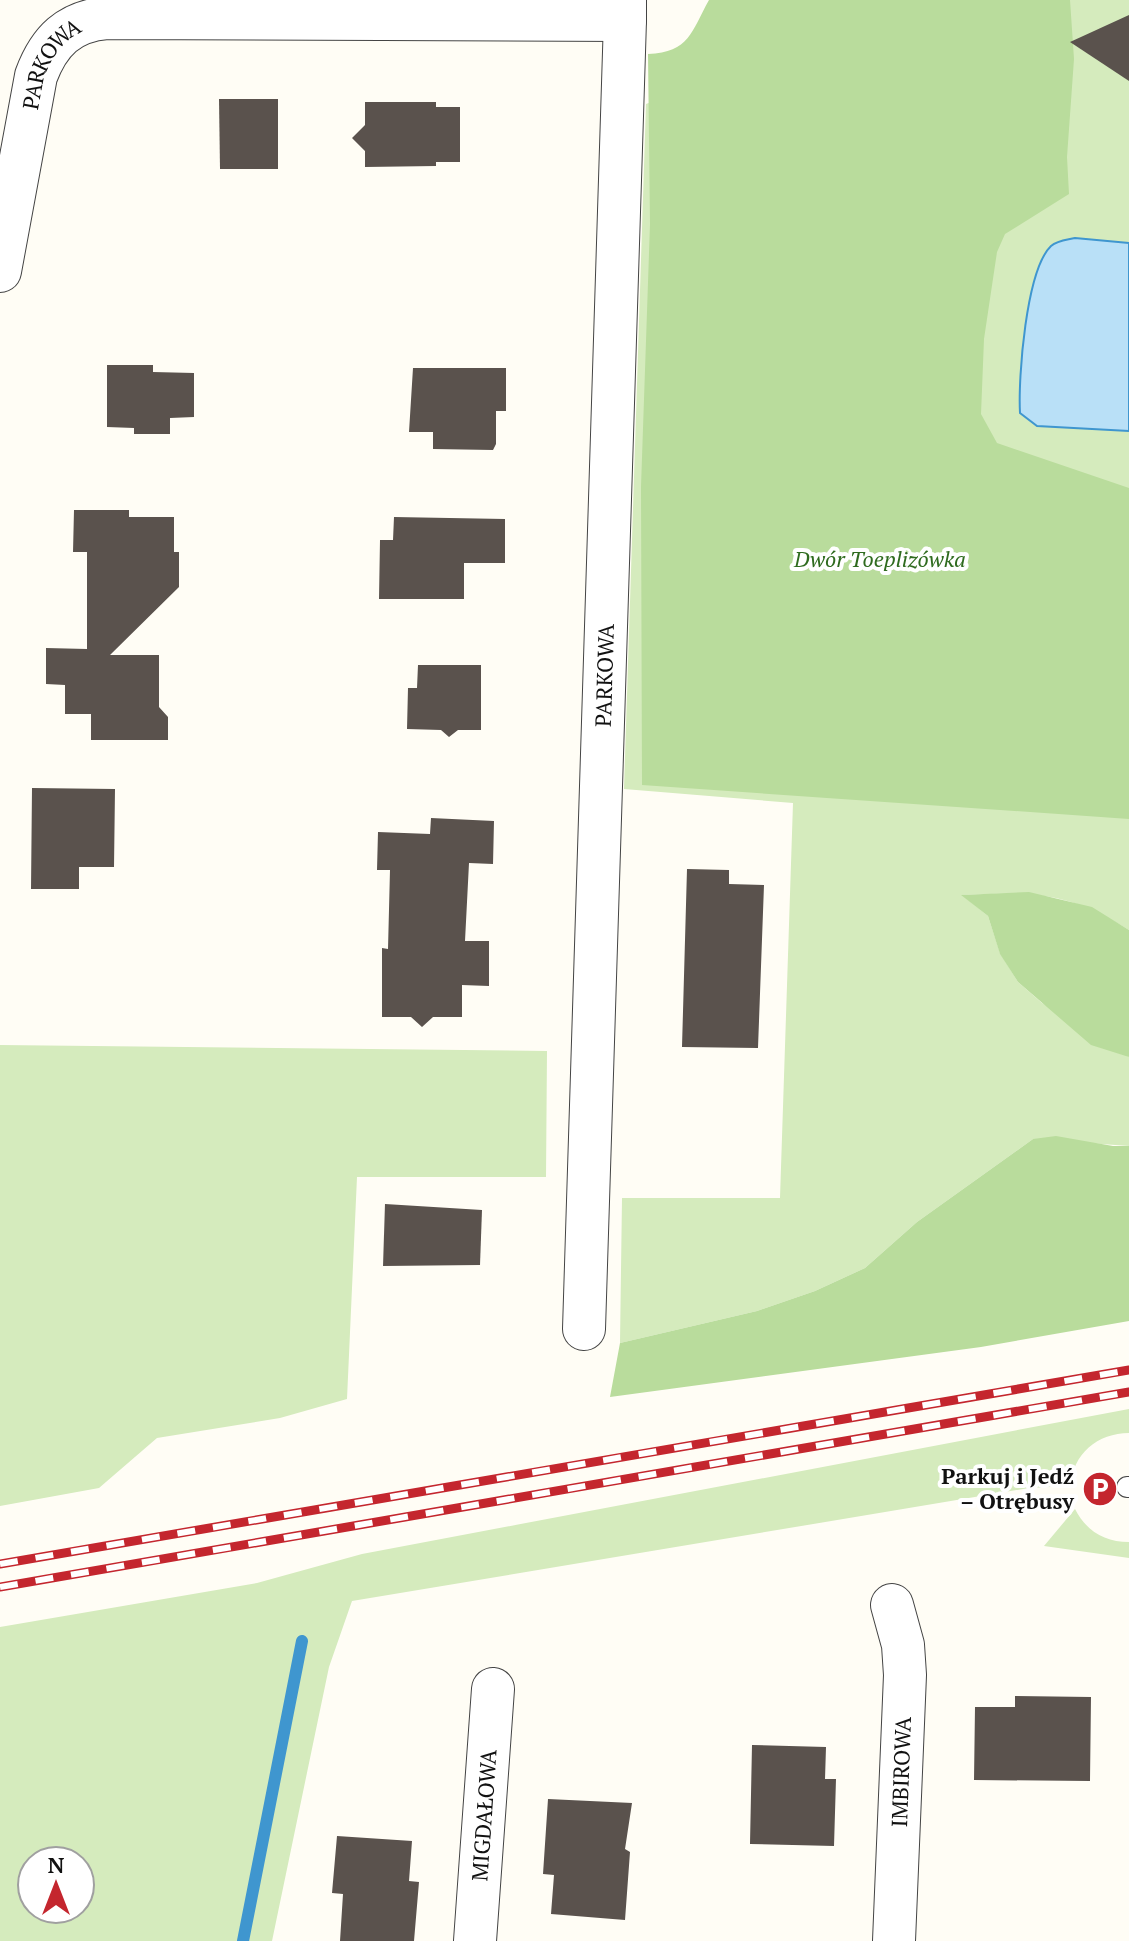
<svg xmlns="http://www.w3.org/2000/svg" width="1129" height="1941" font-family="'PT Serif',serif">
  <style>
    .green { fill: #d5ebbd; fill-rule: evenodd }
    .forest { fill: #b9dc9c }
    .water { fill: #b9e0f7; stroke: #3f96cf; stroke-width: 2 }
    .lines { fill: none; stroke-linecap: round; stroke-linejoin: round }
    .stream { stroke: #3f96cf; stroke-width: 12 }
    .building { fill: #5a524d }
    .lane-casing { stroke: #444; stroke-width: 22 }
    .street-casing { stroke: #444; stroke-width: 44 }
    .lane { stroke: #fff; stroke-width: 20 }
    .street { stroke: #fff; stroke-width: 42 }
    .rail-casing { stroke: #c4262e; stroke-width: 9 }
    .rail { stroke: #fff; stroke-width: 6; stroke-dasharray: 18; stroke-linecap: butt }
    .labels { text-anchor: middle; stroke-width: 8; stroke-linejoin: round; paint-order: stroke }
    .street-label { font-size: 22px; fill: #111; stroke: #fff }
    .park-label { font-size: 22px; font-style: italic; fill: #2f6b1f; stroke: #fff }
    .poi-label { font-size: 22px; font-weight: bold; fill: #111; stroke: #fff; text-anchor: end }
  </style>
  <rect width="100%" height="100%" fill="#fffdf5"/>
  <!-- green -->
  <g class="green">
    <path d="M 924,0 L 1129,0 L 1129,930 C 1066,891 1034,892 962,895 L 988,916 L 1000,953 L 1018,982 L 1042,1003 L 1129,1057 L 1129,1146 L 1033,1139 L 917,1222 L 865,1268 L 815,1291 L 757,1311 L 620,1343 L 622,1198 L 780,1198 L 793,803 L 624,789 L 646,104 Z"/>
    <path d="M 0,1045 L 547,1051 L 546,1177 L 357,1177 L 347,1399 L 280,1418 L 157,1438 L 99,1488 L 0,1506 Z"/>
    <path d="M 1129,1409 L 1129,1433 C 1098,1433 1072,1454 1071,1486 L 1029,1488 L 352,1601 L 329,1667 L 272,1941 L 0,1941 L 0,1627 L 257,1583 L 362,1554 ZM 32,1861 L 80,1861 L 80,1909 L 32,1909 Z"/>
    <path d="M 1075,1509 C 1086,1531 1105,1542 1129,1542 L 1129,1558 L 1044,1546 Z"/>
  </g>
  <!-- forest -->
  <g class="forest">
    <path d="M 709,0 L 1070,0 L 1074,59 L 1067,157 L 1069,194 L 1005,234 L 997,252 L 984,339 L 981,414 L 997,443 L 1129,488 L 1129,819 L 642,785 L 641,487 L 650,224 L 648,54 C 690,52 691,32 709,0 Z"/>
    <path d="M 1029,892 L 1092,907 L 1129,930 L 1129,1057 L 1091,1045 L 1018,982 L 1000,954 L 988,916 L 961,895 Z"/>
    <path d="M 1056,1136 L 1113,1146 L 1129,1146 L 1129,1321 L 981,1347 L 610,1397 L 620,1343 L 757,1311 L 815,1291 L 865,1268 L 917,1222 L 1033,1139 Z"/>
  </g>
  <!-- water -->
  <path class="water" d="M 1075,238 L 1129,243 L 1129,431 L 1037,426 L 1020,413 C 1018,378 1026,270 1051,246 C 1058,240 1067,240 1075,238 Z"/>
  <g class="lines">
    <!-- stream -->
    <path class="stream" d="M 243,1941 L 302,1641"/>
  </g>
  <!-- building -->
  <g class="building">
    <path d="M 1129,15 L 1129,81 L 1070,42 Z"/>
    <path d="M 219,99 L 278,99 L 278,169 L 220,169 Z"/>
    <path d="M 365,102 L 436,102 L 436,107 L 460,107 L 460,162 L 436,162 L 436,166 L 365,167 L 365,151 L 352,138 L 365,125 Z"/>
    <path d="M 107,365 L 153,365 L 153,372 L 194,373 L 194,417 L 170,418 L 170,434 L 134,434 L 134,428 L 107,427 Z"/>
    <path d="M 413,368 L 506,368 L 506,411 L 496,411 L 496,444 L 493,450 L 433,449 L 433,432 L 409,432 Z"/>
    <path d="M 74,510 L 129,510 L 129,517 L 174,517 L 174,552 L 179,552 L 179,587 L 110,655 L 159,655 L 159,707 L 168,717 L 168,740 L 91,740 L 91,714 L 65,714 L 65,685 L 46,684 L 46,648 L 87,649 L 87,552 L 73,552 Z"/>
    <path d="M 394,517 L 505,519 L 505,563 L 464,563 L 464,599 L 379,599 L 380,540 L 393,540 Z"/>
    <path d="M 418,665 L 481,665 L 481,730 L 458,730 L 449,737 L 441,730 L 407,729 L 408,688 L 417,688 Z"/>
    <path d="M 32,788 L 115,789 L 114,867 L 79,867 L 79,889 L 31,889 Z"/>
    <path d="M 431,818 L 494,821 L 493,864 L 469,863 L 465,941 L 489,941 L 489,986 L 462,985 L 462,1017 L 433,1017 L 422,1027 L 411,1017 L 382,1017 L 382,948 L 388,949 L 390,870 L 377,870 L 378,832 L 430,834 Z"/>
    <path d="M 687,869 L 729,870 L 729,884 L 764,885 L 758,1048 L 682,1047 Z"/>
    <path d="M 385,1204 L 482,1210 L 480,1265 L 383,1266 Z"/>
    <path d="M 1015,1696 L 1091,1697 L 1090,1781 L 974,1780 L 975,1707 L 1015,1707 Z"/>
    <path d="M 752,1745 L 826,1747 L 825,1779 L 836,1779 L 834,1846 L 750,1844 Z"/>
    <path d="M 548,1799 L 632,1803 L 625,1849 L 630,1852 L 625,1920 L 551,1914 L 554,1875 L 543,1874 Z"/>
    <path d="M 337,1836 L 412,1841 L 409,1881 L 419,1882 L 414,1941 L 340,1941 L 343,1894 L 332,1893 Z"/>
  </g>
  <g class="lines">
    <!-- lane casing -->
    <g class="lane-casing">
      <path id="lane" d="M 1127,1487 L 1129,1487"/>
    </g>
    <!-- street casing -->
    <g class="street-casing">
      <g id="street">
        <path id="s1" d="M 0,271 L 36,76 C 49,41 69,21 107,18 L 625,20 L 625,0"/>
        <path id="s2" d="M 584,1329 L 625,20"/>
        <path d="M 892,1605 L 903,1645 L 905,1675 L 894,1941"/>
        <path id="s3" d="M 475,1941 L 493,1689"/>
      </g>
    </g>
    <!-- lane -->
    <use href="#lane" class="lane"/>
    <!-- street -->
    <use href="#street" class="street"/>
    <!-- rail casing -->
    <g class="rail-casing">
      <g id="rail">
        <path d="M 0,1564 L 1129,1370"/>
        <path d="M 0,1587 L 1129,1392"/>
      </g>
    </g>
    <!-- rail -->
    <use href="#rail" class="rail"/>
  </g>
  <!-- icons -->
  <defs>
    <g id="parking-disc" transform="scale(1.8)"><circle r="9.5" fill="#c4262e" stroke="#fff"/><path d="M-3.5-5.5H1a3.5 3.5 0 0 1 0 7H-1V5.5H-3.5ZM-1-3.4V-.6H.8a1.4 1.4 0 0 0 0-2.8Z" fill="#fff"/></g>
  </defs>
  <g fill-rule="evenodd">
    <use href="#parking-disc" x="1100" y="1489"/>
  </g>
  <g class="labels">
    <!-- street labels -->
    <g class="street-label">
      <text dy="8" stroke="none"><textPath href="#s1" startOffset="216">PARKOWA</textPath></text>
      <text dy="8" stroke="none"><textPath href="#s2" startOffset="654">PARKOWA</textPath></text>
      <text transform="translate(901 1772) rotate(-88)" y="8">IMBIROWA</text>
      <text dy="8" stroke="none"><textPath href="#s3" startOffset="126">MIGDAŁOWA</textPath></text>
    </g>
    <!-- park labels -->
    <g class="park-label">
      <text x="880" y="567">Dwór Toeplizówka</text>
    </g>
    <!-- poi labels -->
    <g class="poi-label">
      <text x="1074" y="1484">Parkuj i Jedź<tspan x="1074" dy="25">– Otrębusy</tspan></text>
    </g>
  </g>
  <!-- north arrow -->
  <g transform="translate(56 1885)"><circle r="38" fill="#ffffff" stroke="#a0a0a0" stroke-width="2"/>
  <path d="M0-6L14 30L0 20L-14 30Z" fill="#c4262e"/>
  <text y="-12" font-size="22" font-weight="bold" text-anchor="middle" fill="#111111">N</text>
  </g>
</svg>
